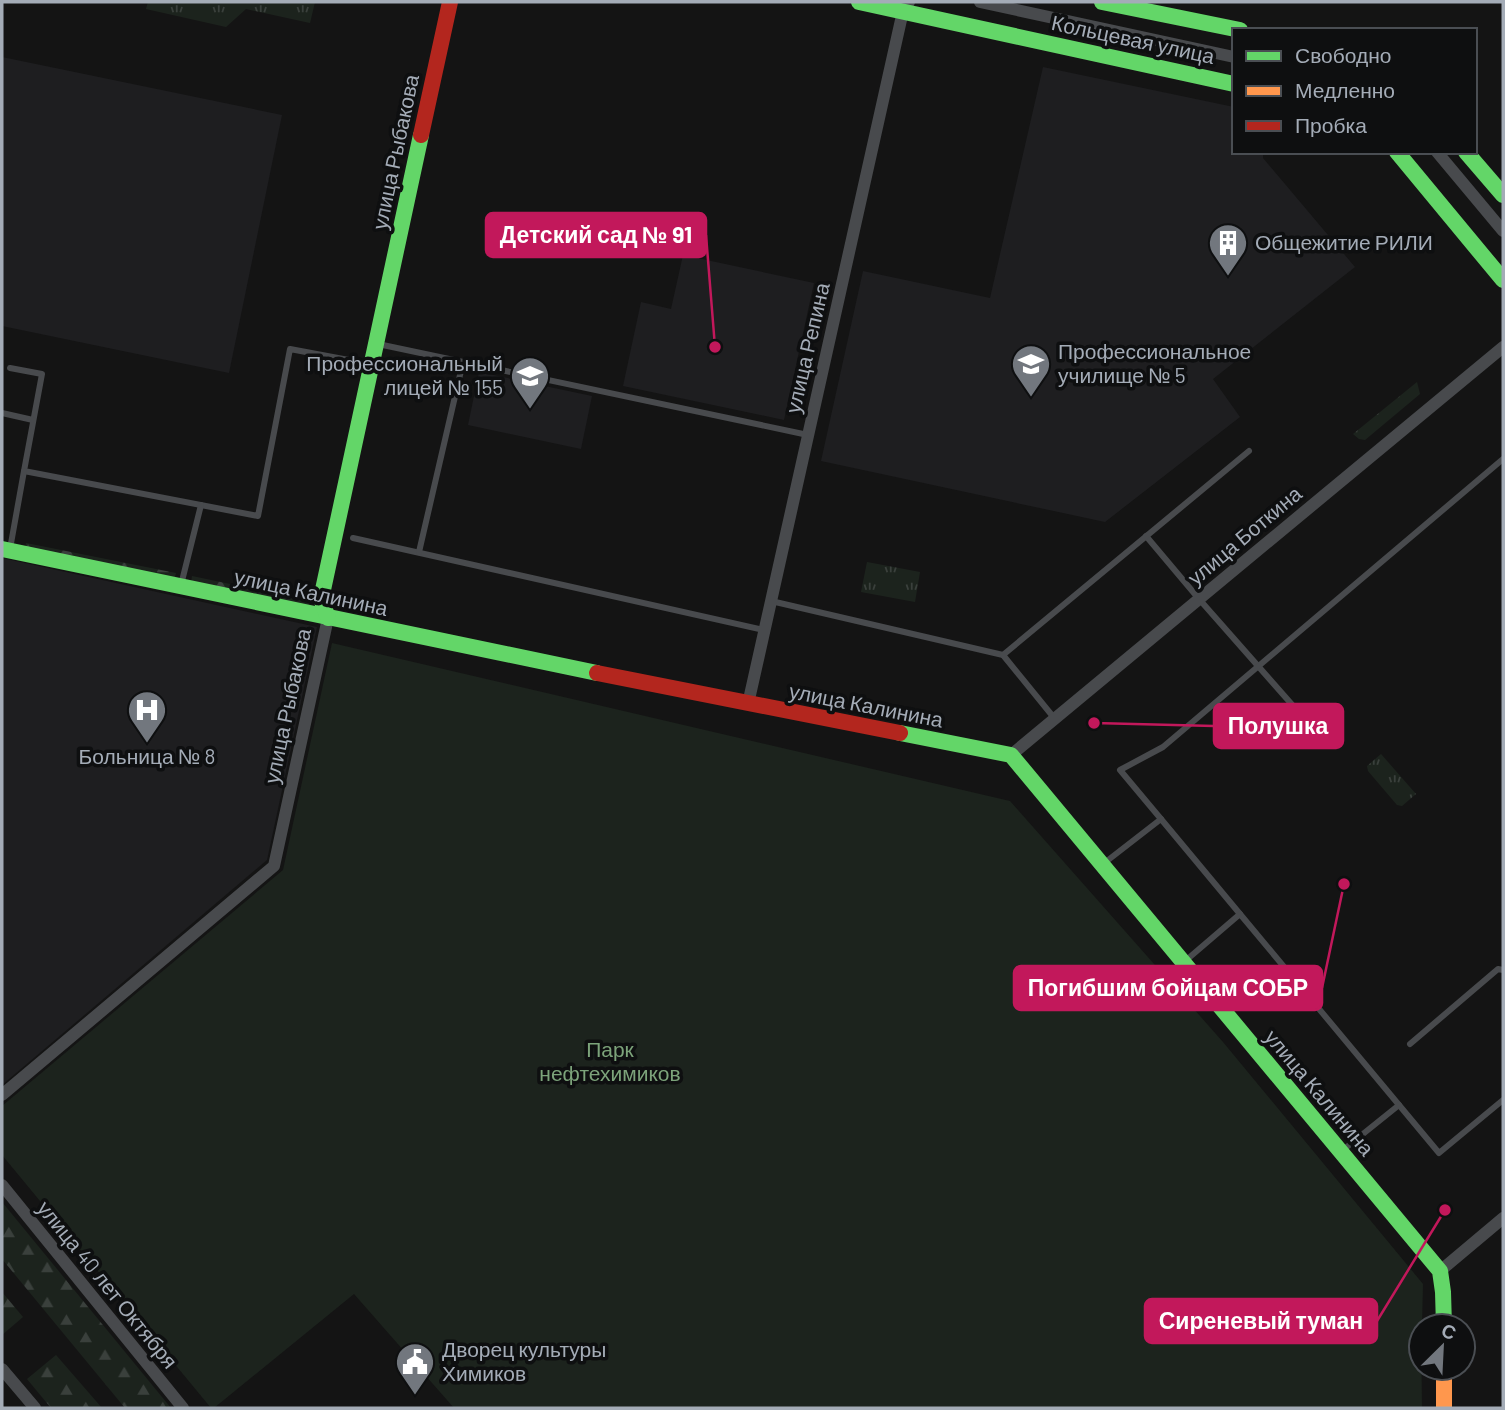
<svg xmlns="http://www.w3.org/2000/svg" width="1505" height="1410" font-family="Barlow,sans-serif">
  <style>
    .built { fill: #1e1e20 }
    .grass { fill: url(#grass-tufts) }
    .forest { fill: url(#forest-firs) }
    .green { fill: #1c231d }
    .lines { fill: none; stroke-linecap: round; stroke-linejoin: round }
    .lane { stroke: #484a4d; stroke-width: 6 }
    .street { stroke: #484a4d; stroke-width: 12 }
    .fast { stroke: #63d668; stroke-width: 16 }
    .slow { stroke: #ff974d; stroke-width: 16 }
    .jam { stroke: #b3261e; stroke-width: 16 }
    .labels { text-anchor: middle; stroke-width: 7; stroke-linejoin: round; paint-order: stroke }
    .street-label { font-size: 21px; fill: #a4acb7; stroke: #0e0f10 }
    .poi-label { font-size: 21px; fill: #a4acb7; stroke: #0e0f10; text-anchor: start }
    .park-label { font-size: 21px; fill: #7ca37a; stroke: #0e0f10 }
    .leader { fill: none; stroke: #c2185b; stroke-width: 2.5 }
    .callout-dot { fill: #c2185b; stroke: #0e0f10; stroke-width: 2.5 }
    .callout { fill: #c2185b; stroke: #c2185b; stroke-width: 2.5 }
    .callout-label { font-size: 23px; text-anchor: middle; font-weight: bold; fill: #fff }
  </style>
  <defs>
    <pattern id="grass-tufts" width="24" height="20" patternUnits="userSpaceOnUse" patternTransform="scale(1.75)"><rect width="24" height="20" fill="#1c231d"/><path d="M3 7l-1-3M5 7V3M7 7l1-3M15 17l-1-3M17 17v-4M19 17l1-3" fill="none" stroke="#3a403c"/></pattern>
    <pattern id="forest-firs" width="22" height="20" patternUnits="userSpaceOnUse" patternTransform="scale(1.75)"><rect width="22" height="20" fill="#1c231d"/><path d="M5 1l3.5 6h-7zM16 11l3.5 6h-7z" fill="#3a403c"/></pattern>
  </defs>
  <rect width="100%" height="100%" fill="#141414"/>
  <!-- built -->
  <g class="built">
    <path d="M 2,57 L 282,115 L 229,373 L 2,326 Z"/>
    <path d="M 1043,67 L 1234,107 L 1234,152 L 1263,152 L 1263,158 L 1355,267 L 1213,379 L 1240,417 L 1105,522 L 821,461 L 863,271 L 990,298 Z"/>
    <path d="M 683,255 L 814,283 L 784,420 L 623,386 L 641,302 L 671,309 Z"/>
    <path d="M 479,372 L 592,396 L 581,449 L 468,425 Z"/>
    <path d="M 2,558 L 317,627 L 267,860 L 2,1085 Z"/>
  </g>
  <!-- grass -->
  <g class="grass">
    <path d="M 148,2 L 315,2 L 310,23 L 246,9 L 226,27 L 146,9 Z"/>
    <path d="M 1417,382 L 1420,394 L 1365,440 L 1359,439 L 1353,434 Z"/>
    <path d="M 867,562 L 920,572 L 915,602 L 861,592 Z"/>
    <path d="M 1381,754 L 1416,794 L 1402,806 L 1397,805 L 1368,771 L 1367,766 Z"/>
  </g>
  <!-- forest -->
  <g class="forest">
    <path d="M 26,543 L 176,573 L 174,581 L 25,550 Z"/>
    <path d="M 192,576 L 310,601 L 308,609 L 191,584 Z"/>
    <path d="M 2,1202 L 171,1408 L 125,1408 L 2,1259 Z"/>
    <path d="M 2,1292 L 23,1317 L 2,1335 Z"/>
    <path d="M 56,1355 L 102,1408 L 51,1408 L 27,1379 Z"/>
  </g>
  <!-- green -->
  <path class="green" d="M 332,643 L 1010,801 L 1223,1042 L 1423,1284 L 1422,1326 L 1421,1326 L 1422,1408 L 454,1408 L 354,1294 L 214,1408 L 211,1408 L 2,1155 L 2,1106 L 283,870 Z"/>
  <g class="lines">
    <!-- lane -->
    <g class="lane">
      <path d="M 378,344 L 808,435"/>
      <path d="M 10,368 L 42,374 L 24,471 L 258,516 L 290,349 L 370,364"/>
      <path d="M 2,413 L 33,420"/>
      <path d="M 1146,536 L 1199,599 L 1310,725"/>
      <path d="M 353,538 L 764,630"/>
      <path d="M 10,549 L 24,471"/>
      <path d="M 419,552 L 463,362"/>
      <path d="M 181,585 L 201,505"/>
      <path d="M 771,601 L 1003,655"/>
      <path d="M 1055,719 L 1003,655 L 1249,451"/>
      <path d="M 1161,819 L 1120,770 L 1163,747 L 1503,459"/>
      <path d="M 1103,864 L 1161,819 L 1240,914"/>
      <path d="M 1184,962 L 1240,914 L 1439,1153 L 1503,1100"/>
      <path d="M 1410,1044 L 1498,969 L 1503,970"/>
      <path d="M 1343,1150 L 1399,1105"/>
    </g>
    <!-- street -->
    <g class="street">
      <path d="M 980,2 L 1234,57"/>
      <path d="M 1437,152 L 1503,231"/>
      <path d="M 748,704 L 903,11 L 909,2"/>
      <path d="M 1011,755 L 1503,347"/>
      <path d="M 2,1095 L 274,866 L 328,618"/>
      <path d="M 2,1185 L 183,1408"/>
      <path d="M 1440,1271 L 1503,1218"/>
      <path d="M 2,1369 L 35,1408"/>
    </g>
    <!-- fast -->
    <g class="fast">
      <path d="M 859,2 L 1234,84"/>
      <path d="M 1102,2 L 1240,30"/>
      <path d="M 1397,152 L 1503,280"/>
      <path d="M 1466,152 L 1503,195"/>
      <path d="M 2,549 L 597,673"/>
      <path d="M 328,618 L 321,599 L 421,135"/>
      <path d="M 900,733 L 1011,755 L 1440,1271 L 1443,1292 L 1444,1326"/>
    </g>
    <!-- slow -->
    <path class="slow" d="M 1444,1368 L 1444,1408"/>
    <!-- jam -->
    <g class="jam">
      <path d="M 421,135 L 450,2"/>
      <path d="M 597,673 L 900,733"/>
    </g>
  </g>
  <!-- icons -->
  <defs>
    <g id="building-pin" transform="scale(2.0125)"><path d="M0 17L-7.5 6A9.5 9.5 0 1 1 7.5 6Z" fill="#72777e" stroke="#0e0f10"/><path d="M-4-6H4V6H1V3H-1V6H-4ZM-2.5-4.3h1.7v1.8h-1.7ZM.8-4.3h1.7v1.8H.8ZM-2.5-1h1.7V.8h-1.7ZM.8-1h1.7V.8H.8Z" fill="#fff"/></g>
    <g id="university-pin" transform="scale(2.0125)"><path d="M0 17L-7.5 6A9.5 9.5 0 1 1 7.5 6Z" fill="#72777e" stroke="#0e0f10"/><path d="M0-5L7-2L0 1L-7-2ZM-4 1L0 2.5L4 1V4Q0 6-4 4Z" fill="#fff"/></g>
    <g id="hospital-pin" transform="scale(2.0125)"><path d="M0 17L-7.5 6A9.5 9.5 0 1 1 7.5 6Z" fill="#72777e" stroke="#0e0f10"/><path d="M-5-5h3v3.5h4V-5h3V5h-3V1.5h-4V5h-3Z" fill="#fff"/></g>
    <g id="civic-pin" transform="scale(2.0125)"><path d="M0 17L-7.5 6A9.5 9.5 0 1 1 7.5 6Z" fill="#72777e" stroke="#0e0f10"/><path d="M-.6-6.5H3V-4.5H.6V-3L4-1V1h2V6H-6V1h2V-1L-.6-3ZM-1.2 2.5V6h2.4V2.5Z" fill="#fff"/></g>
  </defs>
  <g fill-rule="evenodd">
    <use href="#building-pin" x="1228" y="243"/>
    <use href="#university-pin" x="1031" y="364"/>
    <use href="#university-pin" x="530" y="376"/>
    <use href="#hospital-pin" x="147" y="710"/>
    <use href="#civic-pin" x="415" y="1362"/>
  </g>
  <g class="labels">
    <!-- street labels -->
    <g class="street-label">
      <text transform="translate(1133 40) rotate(12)" y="7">Кольцевая улица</text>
      <text transform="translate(396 152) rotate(-78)" y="7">улица Рыбакова</text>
      <text transform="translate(808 348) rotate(-77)" y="7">улица Репина</text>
      <text transform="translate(1245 536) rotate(-40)" y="7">улица Боткина</text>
      <text transform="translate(311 593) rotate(12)" y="7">улица Калинина</text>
      <text transform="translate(288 706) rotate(-78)" y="7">улица Рыбакова</text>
      <text transform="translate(866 706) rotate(11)" y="7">улица Калинина</text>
      <text transform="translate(1319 1093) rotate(50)" y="7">улица Калинина</text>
      <text transform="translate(107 1285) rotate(51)" y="7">улица 40 лет Октября</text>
    </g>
    <!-- poi labels -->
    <g class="poi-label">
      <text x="1255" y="250">Общежитие РИЛИ</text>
      <text x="1058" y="359">Профессиональное<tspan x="1058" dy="24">училище № 5</tspan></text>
      <text x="503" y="371" text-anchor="end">Профессиональный<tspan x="503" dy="24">лицей № 155</tspan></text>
      <text x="147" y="764" text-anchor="middle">Больница № 8</text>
      <text x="442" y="1357">Дворец культуры<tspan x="442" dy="24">Химиков</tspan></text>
    </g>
    <!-- park labels -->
    <g class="park-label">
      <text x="610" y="1057">Парк<tspan x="610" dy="24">нефтехимиков</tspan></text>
    </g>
  </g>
  <!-- callouts -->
  <path class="leader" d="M715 347L706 235M1094 723L1214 726M1344 884L1322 988M1445 1210L1377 1321"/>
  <g class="callout-dot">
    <circle cx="715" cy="347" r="7"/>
    <circle cx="1094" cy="723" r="7"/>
    <circle cx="1344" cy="884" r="7"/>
    <circle cx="1445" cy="1210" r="7"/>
  </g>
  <g class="callout">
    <rect x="486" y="213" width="220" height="44" rx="7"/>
    <rect x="1214" y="704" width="129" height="44" rx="7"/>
    <rect x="1014" y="966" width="308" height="44" rx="7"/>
    <rect x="1145" y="1299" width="232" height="44" rx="7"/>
  </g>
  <g class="callout-label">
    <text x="596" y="243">Детский сад № 91</text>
    <text x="1278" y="734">Полушка</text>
    <text x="1168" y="996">Погибшим бойцам СОБР</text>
    <text x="1261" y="1329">Сиреневый туман</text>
  </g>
  <!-- border -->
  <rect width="1505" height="1410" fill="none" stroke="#a4acb7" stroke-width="7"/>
  <!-- legend -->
  <rect x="1232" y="28" width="245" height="126" fill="#0e0f10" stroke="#4a4e53" stroke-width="2"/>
  <rect x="1246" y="51" width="35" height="10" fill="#63d668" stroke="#4a4e53" stroke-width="2"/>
  <text x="1295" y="63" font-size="21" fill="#a4acb7">Свободно</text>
  <rect x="1246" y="86" width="35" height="10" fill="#ff974d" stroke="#4a4e53" stroke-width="2"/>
  <text x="1295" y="98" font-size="21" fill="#a4acb7">Медленно</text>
  <rect x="1246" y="121" width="35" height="10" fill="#b3261e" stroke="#4a4e53" stroke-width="2"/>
  <text x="1295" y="133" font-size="21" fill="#a4acb7">Пробка</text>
  <!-- north arrow -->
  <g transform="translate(1442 1347) rotate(24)"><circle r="33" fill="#0e0f10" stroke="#4a4e53" stroke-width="2"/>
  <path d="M0-5L12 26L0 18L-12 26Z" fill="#72777e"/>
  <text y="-10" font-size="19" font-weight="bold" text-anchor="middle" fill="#a4acb7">С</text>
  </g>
</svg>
